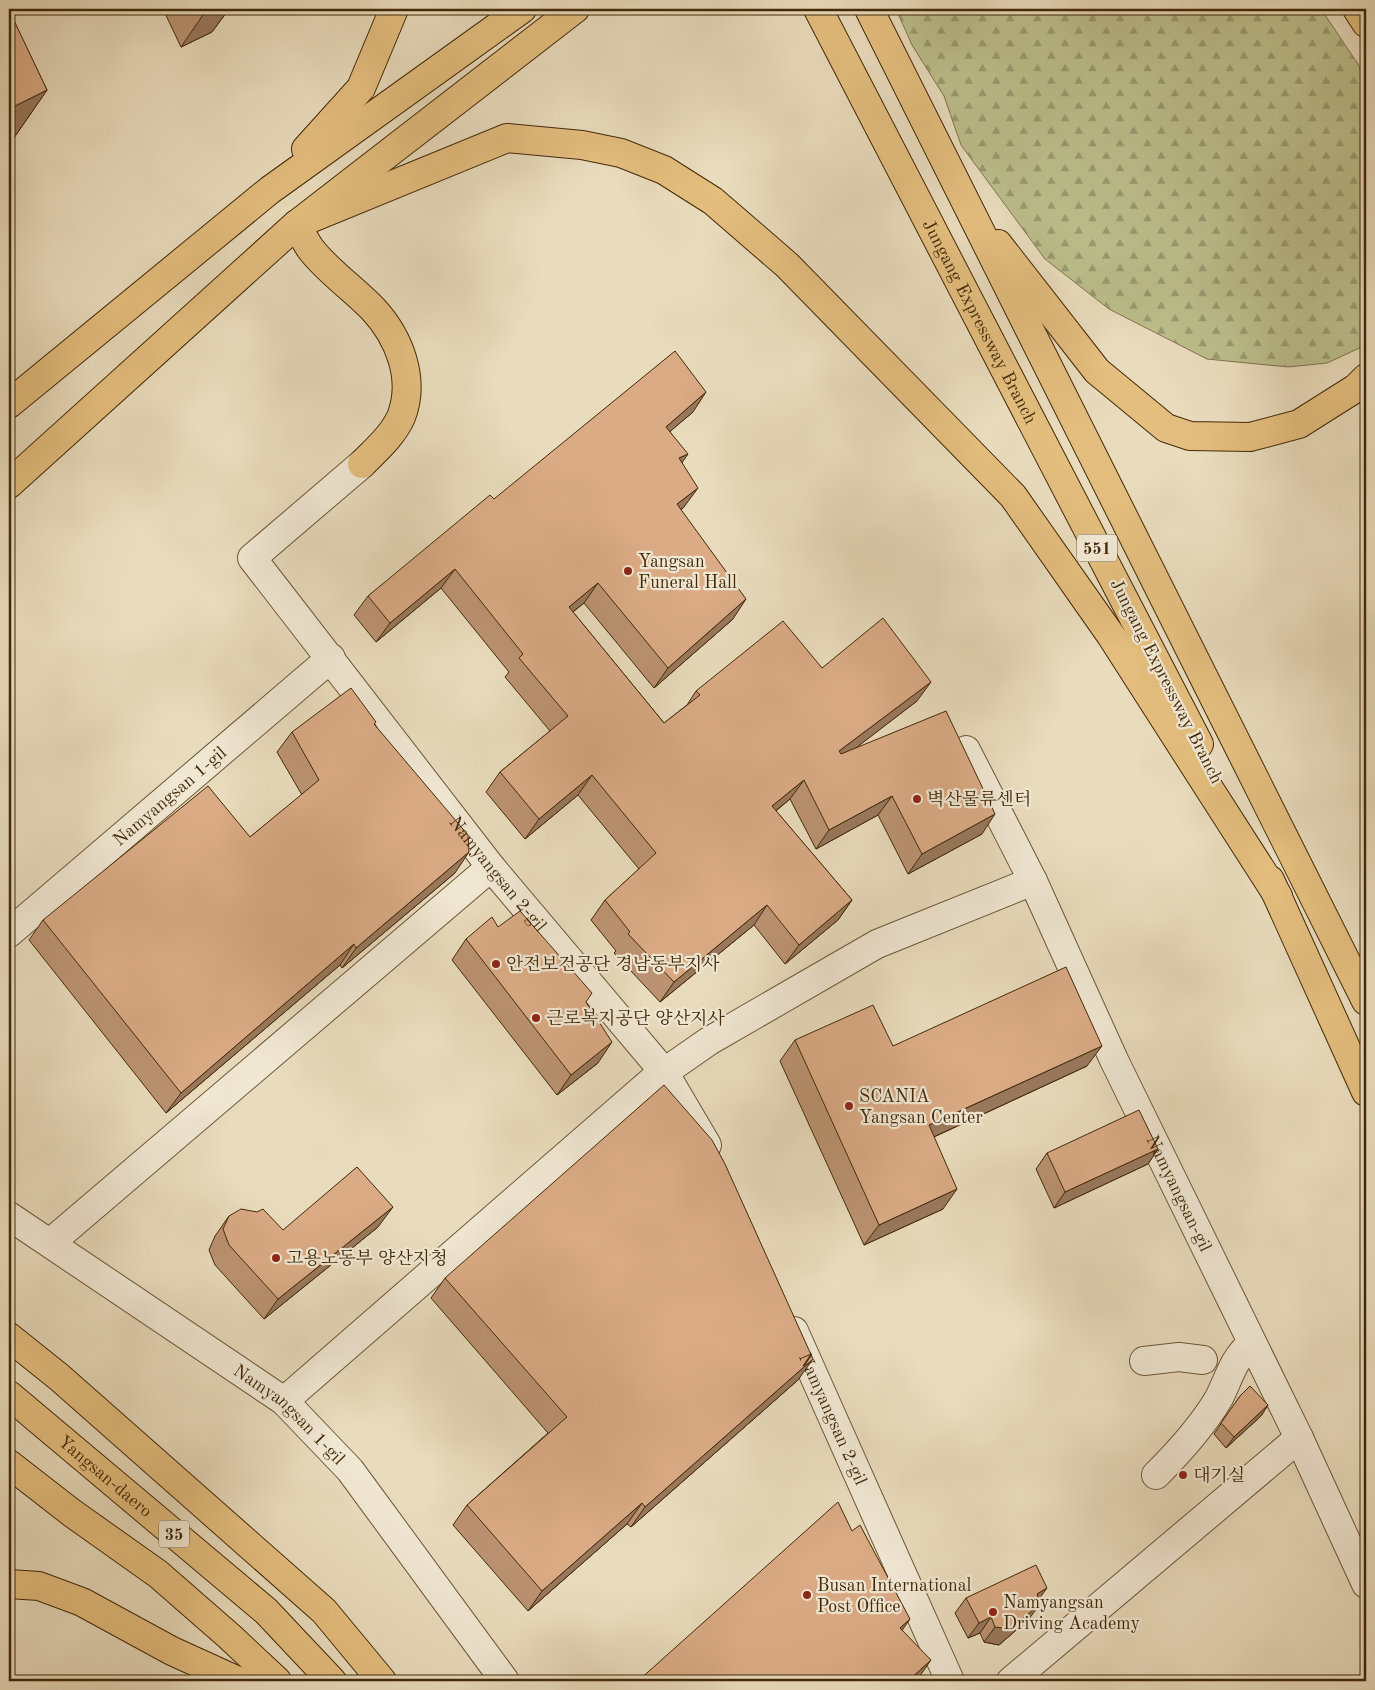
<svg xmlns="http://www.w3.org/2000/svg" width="1375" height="1690" font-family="'Old Standard TT','Noto Serif KR',serif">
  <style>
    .forest { fill: url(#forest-firs); stroke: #7f744a }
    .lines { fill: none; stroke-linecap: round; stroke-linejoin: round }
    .minor-casing { stroke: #6c5635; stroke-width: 30 }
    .major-casing { stroke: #422908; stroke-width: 30 }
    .highway-casing { stroke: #422908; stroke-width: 30 }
    .minor { stroke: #f1e8d4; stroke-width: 28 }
    .major { stroke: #e4be7e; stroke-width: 28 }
    .highway { stroke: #e4be7e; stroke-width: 28 }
    .wall { fill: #bb9372; stroke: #422908 }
    .shaded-wall { fill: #99785d; stroke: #422908 }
    .building { fill: #daab85; stroke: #422908 }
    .poi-dot { fill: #8f2418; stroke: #f1e8d4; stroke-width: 2 }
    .labels { text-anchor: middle; stroke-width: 4.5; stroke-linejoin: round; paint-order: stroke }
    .shield { fill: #f1e8d4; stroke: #766245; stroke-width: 1 }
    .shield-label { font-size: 16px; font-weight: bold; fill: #422908 }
    .street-label { font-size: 18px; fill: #422908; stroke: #f1e8d4 }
    .poi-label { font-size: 18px; fill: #422908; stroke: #f1e8d4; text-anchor: start }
  </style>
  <defs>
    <pattern id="forest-firs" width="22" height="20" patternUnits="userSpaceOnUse" patternTransform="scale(1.25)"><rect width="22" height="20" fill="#bcbf8d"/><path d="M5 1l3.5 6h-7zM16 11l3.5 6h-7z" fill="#9a9b71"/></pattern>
  </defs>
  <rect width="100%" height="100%" fill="#e9dcbd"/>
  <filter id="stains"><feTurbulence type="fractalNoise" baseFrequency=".004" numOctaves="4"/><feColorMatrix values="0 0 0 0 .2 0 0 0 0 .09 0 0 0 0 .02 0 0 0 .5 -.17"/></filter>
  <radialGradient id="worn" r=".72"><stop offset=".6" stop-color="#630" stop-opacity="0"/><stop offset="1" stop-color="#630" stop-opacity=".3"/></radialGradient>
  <!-- forest -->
  <path class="forest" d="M 896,9 L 1321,9 L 1358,64 L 1366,82 L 1366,345 L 1327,363 L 1288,367 L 1207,359 L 1109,309 L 1045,259 L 961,145 L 944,96 L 912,45 Z"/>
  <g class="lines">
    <!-- minor casing -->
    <g class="minor-casing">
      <g id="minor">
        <path id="s1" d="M 362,464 L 252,558 L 491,867 L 664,1072 L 707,1145"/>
        <path id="s2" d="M 966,750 L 1033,881 L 1114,1060 L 1299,1438 L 1366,1584"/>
        <path id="s3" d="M 9,933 L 331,658"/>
        <path id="s4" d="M 9,1216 L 284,1401 L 350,1470 L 505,1681"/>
        <path d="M 50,1243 L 491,867"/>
        <path id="s5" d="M 794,1331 L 950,1681"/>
        <path d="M 1144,1361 L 1179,1357 L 1203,1360"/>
        <path d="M 284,1401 L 653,1080 L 709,1041 L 877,944 L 1033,881"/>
        <path d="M 1156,1475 C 1180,1451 1202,1427 1219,1398 C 1230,1376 1233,1359 1252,1343"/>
        <path d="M 1011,1681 L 1299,1438"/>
      </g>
    </g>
    <!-- major casing -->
    <g class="major-casing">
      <g id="major">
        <path d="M 9,1337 L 59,1377 L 324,1611 L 382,1681"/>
        <path id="s6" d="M 9,1395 L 266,1611 L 332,1681"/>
        <path d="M 9,1464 L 72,1513 L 158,1574 L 229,1636 L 277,1681"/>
        <path d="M 9,1584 L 39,1586 L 82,1602 L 172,1651 L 238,1681"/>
      </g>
    </g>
    <!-- highway casing -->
    <g class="highway-casing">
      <g id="highway">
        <path id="s7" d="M 818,9 L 1199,744"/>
        <path d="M 869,9 L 1366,1001"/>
        <path d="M 1357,9 L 1366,23"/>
        <path d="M 306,149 L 361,88 L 394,9"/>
        <path d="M 998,244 L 1097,371 L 1166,428 L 1190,436 L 1250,437 L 1299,424 L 1356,388 L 1366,378"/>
        <path d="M 9,404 L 270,190 L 522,9"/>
        <path d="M 362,464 C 376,450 393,435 401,417 C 416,379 399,337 373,309 C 354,289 325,269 310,248 C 305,241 301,232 297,224 L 507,138 L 582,145 L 621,153 L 664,170 L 713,201 L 787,265 L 1013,496 L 1110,634 L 1278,896"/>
        <path d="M 9,484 L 297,224 L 575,9"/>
        <path d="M 1270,880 L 1366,1092"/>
      </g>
    </g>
    <!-- minor -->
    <use href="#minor" class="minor"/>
    <!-- major -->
    <use href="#major" class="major"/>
    <!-- highway -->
    <use href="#highway" class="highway"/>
  </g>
  <!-- wall -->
  <g class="wall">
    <path d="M 9,9 L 16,9 L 11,15 L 47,90 L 9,145 Z"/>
    <path d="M 163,9 L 229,9 L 212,32 L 181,47 Z"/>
    <path d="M 693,412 L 670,431 L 682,463 L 684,507 L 681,510 L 733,619 L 654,688 L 584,603 L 573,612 L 664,723 L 687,705 L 696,691 L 822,668 L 917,701 L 855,748 L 982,834 L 908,874 L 878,815 L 816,849 L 790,799 L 776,811 L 852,900 L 838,920 L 785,964 L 754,925 L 660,1002 L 614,953 L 616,951 L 591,920 L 605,900 L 639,869 L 578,795 L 525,839 L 486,792 L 500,772 L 550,731 L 505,677 L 509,672 L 441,588 L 376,642 L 354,615 L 368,596 L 494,499 Z"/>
    <path d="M 375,724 L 455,873 L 342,968 L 340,965 L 166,1113 L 29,940 L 43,920 L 250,837 L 302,795 L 277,752 L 292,732 Z"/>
    <path d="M 498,927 L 586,1002 L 598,1063 L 557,1095 L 452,960 L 466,939 Z"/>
    <path d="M 795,1040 L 893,1046 L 1087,1066 L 934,1137 L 943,1209 L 864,1245 L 780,1061 Z"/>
    <path d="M 1158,1149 L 1148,1164 L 1054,1208 L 1036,1169 L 1047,1153 Z"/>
    <path d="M 229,1216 L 283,1230 L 378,1227 L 264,1319 L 215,1265 L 209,1250 L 215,1236 Z"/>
    <path d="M 445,1278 L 798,1380 L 631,1527 L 627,1524 L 528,1611 L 453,1525 L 467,1505 L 548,1433 L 431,1298 Z"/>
    <path d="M 1240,1396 L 1268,1405 L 1261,1416 L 1226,1448 L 1214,1434 Z"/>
    <path d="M 966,1598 L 1039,1600 L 1029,1619 L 999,1645 L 984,1642 L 980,1633 L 968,1638 L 955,1613 Z"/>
  </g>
  <!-- shaded-wall -->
  <g class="shaded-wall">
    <path d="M 9,9 L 16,9 L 9,19 Z"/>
    <path d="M 207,9 L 229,9 L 212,32 L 181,47 Z"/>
    <path d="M 47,90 L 9,145 L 9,115 L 15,106 Z"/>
    <path d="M 706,392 L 693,412 L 653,446 L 666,427 Z"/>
    <path d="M 688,454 L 674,474 L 679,458 Z"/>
    <path d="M 698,488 L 684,507 L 663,523 L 677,504 Z"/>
    <path d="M 455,569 L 441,588 L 376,642 L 390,623 Z"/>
    <path d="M 598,583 L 584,603 L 555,626 L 569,607 Z"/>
    <path d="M 746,599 L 733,619 L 654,688 L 668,668 Z"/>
    <path d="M 931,682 L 917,701 L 826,771 L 839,751 Z"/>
    <path d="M 592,775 L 578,795 L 525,839 L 539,819 Z"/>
    <path d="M 804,780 L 790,799 L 758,825 L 772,806 Z"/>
    <path d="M 892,796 L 878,815 L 816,849 L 829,830 Z"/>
    <path d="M 995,814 L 982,834 L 908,874 L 922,854 Z"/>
    <path d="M 469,852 L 455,873 L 342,968 L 356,948 Z"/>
    <path d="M 852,900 L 838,920 L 785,964 L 799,945 Z"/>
    <path d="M 767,905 L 754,925 L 660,1002 L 674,982 Z"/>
    <path d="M 354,944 L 340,965 L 166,1113 L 181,1093 Z"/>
    <path d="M 612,1042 L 598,1063 L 557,1095 L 571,1075 Z"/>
    <path d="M 1102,1046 L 1087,1066 L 914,1146 L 929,1125 Z"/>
    <path d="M 1158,1149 L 1148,1164 L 1054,1208 L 1065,1192 Z"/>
    <path d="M 957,1189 L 943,1209 L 864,1245 L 879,1225 Z"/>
    <path d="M 393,1207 L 378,1227 L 264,1319 L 278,1299 Z"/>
    <path d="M 813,1359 L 798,1380 L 631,1527 L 645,1507 Z"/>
    <path d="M 1268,1405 L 1261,1416 L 1226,1448 L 1234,1437 Z"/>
    <path d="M 642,1503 L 627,1524 L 528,1611 L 542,1591 Z"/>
    <path d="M 1047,1588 L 1036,1603 L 1037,1594 Z"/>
    <path d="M 1040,1604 L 1029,1619 L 999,1645 L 984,1642 L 995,1627 Z"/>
    <path d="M 991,1617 L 980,1633 L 968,1638 L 979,1623 Z"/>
    <path d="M 910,1619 L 896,1639 L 900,1628 Z"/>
    <path d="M 931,1660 L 917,1680 L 916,1681 L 908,1681 Z"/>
  </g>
  <!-- building -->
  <g class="building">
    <path d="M 9,10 L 47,90 L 15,106 L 9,92 Z"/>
    <path d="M 675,351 L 706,392 L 666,427 L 688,454 L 679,458 L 698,488 L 677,504 L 746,599 L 668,668 L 598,583 L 569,607 L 664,723 L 700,695 L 696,691 L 783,621 L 822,668 L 883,618 L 931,682 L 839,751 L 841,754 L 946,711 L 995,814 L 922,854 L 892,796 L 829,830 L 804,780 L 772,806 L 852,900 L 799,945 L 767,905 L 674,982 L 628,934 L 630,932 L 605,900 L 656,853 L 592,775 L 539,819 L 500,772 L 568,716 L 519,658 L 523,654 L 455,569 L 390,623 L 368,596 L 490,495 L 494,499 Z"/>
    <path d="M 351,688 L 376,722 L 374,724 L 468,835 L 469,852 L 356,948 L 354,944 L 181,1093 L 43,920 L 208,786 L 250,837 L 319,780 L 292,732 Z"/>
    <path d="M 520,911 L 592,993 L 586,1002 L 612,1042 L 571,1075 L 466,939 L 492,917 L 498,927 Z"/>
    <path d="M 1066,967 L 1102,1046 L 929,1125 L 957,1189 L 879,1225 L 795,1040 L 873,1005 L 893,1046 Z"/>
    <path d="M 664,1085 L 712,1140 L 725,1164 L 813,1359 L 645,1507 L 642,1503 L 542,1591 L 467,1505 L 567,1417 L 445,1278 Z"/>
    <path d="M 1139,1110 L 1158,1149 L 1065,1192 L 1047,1153 Z"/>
    <path d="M 357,1167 L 393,1207 L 278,1299 L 229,1245 L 223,1229 L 229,1216 L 241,1209 L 257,1212 L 263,1209 L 283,1230 Z"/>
    <path d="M 1250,1386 L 1268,1405 L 1234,1437 L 1221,1423 L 1240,1396 Z"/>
    <path d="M 838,1502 L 852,1531 L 860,1525 L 910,1619 L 900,1628 L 931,1660 L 908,1681 L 638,1681 Z"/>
    <path d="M 1036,1565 L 1047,1588 L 1037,1594 L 1040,1604 L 1010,1629 L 995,1627 L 991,1617 L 979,1623 L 966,1598 Z"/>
  </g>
  <!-- markers -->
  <g class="poi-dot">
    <circle cx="628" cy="571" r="5"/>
    <circle cx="917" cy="799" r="5"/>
    <circle cx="496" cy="964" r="5"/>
    <circle cx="536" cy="1018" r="5"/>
    <circle cx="849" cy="1106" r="5"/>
    <circle cx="276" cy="1258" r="5"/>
    <circle cx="1183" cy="1475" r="5"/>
    <circle cx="807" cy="1595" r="5"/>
    <circle cx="993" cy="1612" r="5"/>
  </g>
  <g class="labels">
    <!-- shield labels -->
    <g class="shield">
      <rect x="1077" y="534.5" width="40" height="27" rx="4"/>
      <rect x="159" y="1520.5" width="30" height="27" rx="4"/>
    </g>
    <g class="shield-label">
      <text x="1097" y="554">551</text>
      <text x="174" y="1540">35</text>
    </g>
    <!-- street labels -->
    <g class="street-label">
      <text dy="6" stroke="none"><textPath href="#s7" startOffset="352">Jungang Expressway Branch</textPath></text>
      <text transform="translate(1167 681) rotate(63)" y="6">Jungang Expressway Branch</text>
      <text dy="6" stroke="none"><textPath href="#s3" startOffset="211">Namyangsan 1-gil</textPath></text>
      <text dy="6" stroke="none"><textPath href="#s1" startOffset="545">Namyangsan 2-gil</textPath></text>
      <text dy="6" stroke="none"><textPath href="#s2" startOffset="492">Namyangsan-gil</textPath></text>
      <text dy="6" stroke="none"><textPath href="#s4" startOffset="344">Namyangsan 1-gil</textPath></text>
      <text dy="6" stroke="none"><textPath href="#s5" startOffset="96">Namyangsan 2-gil</textPath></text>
      <text dy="6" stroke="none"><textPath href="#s6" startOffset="126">Yangsan-daero</textPath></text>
    </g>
    <!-- poi labels -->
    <g class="poi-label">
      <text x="638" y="567">Yangsan<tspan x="638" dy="21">Funeral Hall</tspan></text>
      <text x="927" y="805">벽산물류센터</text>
      <text x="506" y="970">안전보건공단 경남동부지사</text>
      <text x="546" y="1024">근로복지공단 양산지사</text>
      <text x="859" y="1102">SCANIA<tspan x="859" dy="21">Yangsan Center</tspan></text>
      <text x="286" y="1264">고용노동부 양산지청</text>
      <text x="1193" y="1481">대기실</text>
      <text x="817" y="1591">Busan International<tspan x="817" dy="21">Post Office</tspan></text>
      <text x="1003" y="1608">Namyangsan<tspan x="1003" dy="21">Driving Academy</tspan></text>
    </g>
  </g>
  <!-- margin -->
  <rect width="1375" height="1690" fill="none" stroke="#e9dcbd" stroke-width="30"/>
  <rect x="10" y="10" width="1355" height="1670" fill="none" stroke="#422908" stroke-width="2.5"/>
  <rect x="15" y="15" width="1345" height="1660" fill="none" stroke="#422908"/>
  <rect width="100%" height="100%" filter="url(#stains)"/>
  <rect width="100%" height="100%" fill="url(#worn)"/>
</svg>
